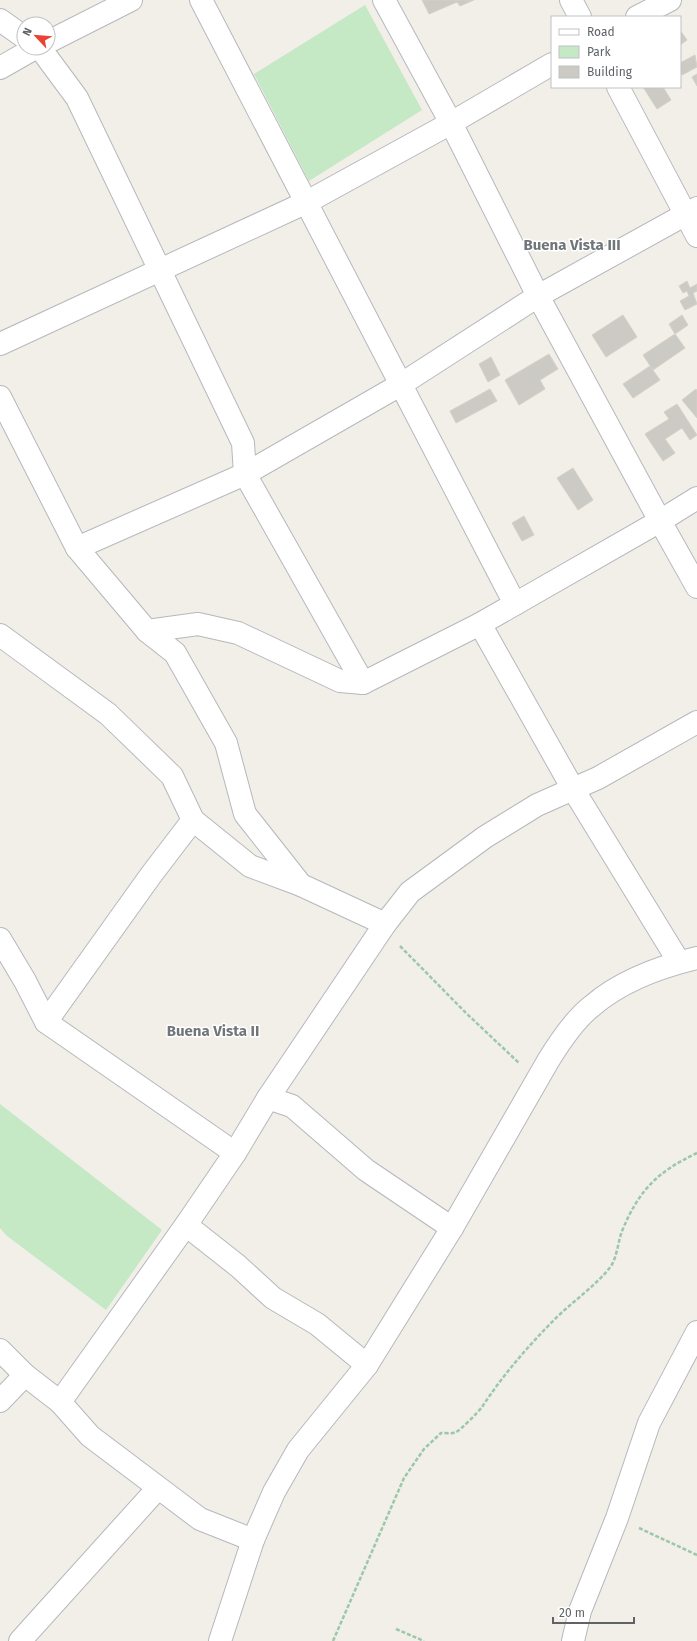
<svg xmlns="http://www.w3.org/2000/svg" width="697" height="1641" font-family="'Fira Sans',sans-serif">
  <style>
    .green { fill: #c5e8c5 }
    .building { fill: #cccac5; stroke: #d6d1c6 }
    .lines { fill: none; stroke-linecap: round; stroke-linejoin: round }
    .minor-casing { stroke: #b5b8bc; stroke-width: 24 }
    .path { stroke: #9cc7a9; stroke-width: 2.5; stroke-dasharray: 4 2; stroke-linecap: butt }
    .minor { stroke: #fff; stroke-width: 22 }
    .labels { text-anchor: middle; stroke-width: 3; stroke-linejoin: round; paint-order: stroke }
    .neighbourhood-label { font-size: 15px; font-weight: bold; fill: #70757a; stroke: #fff }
  </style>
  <rect width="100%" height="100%" fill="#f1efe8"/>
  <!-- green -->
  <g class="green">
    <path d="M 365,5 L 422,110 L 309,181 L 254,74 Z"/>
    <path d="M 0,1104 L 162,1230 L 106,1310 L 7,1236 L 0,1228 Z"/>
  </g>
  <!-- building -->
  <g class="building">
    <path d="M 422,0 L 474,0 L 460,6 L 457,2 L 429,14 Z"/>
    <path d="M 680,30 L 687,40 L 680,45 Z"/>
    <path d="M 695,55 L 697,67 L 682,75 L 680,70 L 680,63 Z"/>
    <path d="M 697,74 L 697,86 L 692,77 Z"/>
    <path d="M 643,87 L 663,87 L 671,100 L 657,109 Z"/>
    <path d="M 687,281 L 690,288 L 697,284 L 697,291 L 693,293 L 697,304 L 685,310 L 680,301 L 689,296 L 687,291 L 683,293 L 679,286 Z"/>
    <path d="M 623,315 L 637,337 L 606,357 L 592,335 Z"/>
    <path d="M 682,315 L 688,325 L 675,334 L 669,324 Z"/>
    <path d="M 675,334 L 685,348 L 653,370 L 643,355 Z"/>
    <path d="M 549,354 L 558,369 L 540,380 L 545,389 L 519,405 L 505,380 Z"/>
    <path d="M 491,357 L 500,375 L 488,382 L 479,364 Z"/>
    <path d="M 650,366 L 660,380 L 633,398 L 623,384 Z"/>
    <path d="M 490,389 L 497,401 L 456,423 L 450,411 Z"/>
    <path d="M 696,389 L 697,391 L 697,418 L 682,400 Z"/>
    <path d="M 677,404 L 697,435 L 690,440 L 682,428 L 665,439 L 675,453 L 663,461 L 645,434 L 669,419 L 664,412 Z"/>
    <path d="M 573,468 L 593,500 L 578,510 L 557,478 Z"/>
    <path d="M 524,516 L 534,535 L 522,541 L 512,523 Z"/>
  </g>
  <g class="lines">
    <!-- minor casing -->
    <g class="minor-casing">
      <g id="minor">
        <path d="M 201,0 C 307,201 410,403 515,604"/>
        <path d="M 384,0 L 451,123 L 538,296 L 660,521 L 697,587"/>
        <path d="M 571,0 L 580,17"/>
        <path d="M 637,17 L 670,0"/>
        <path d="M 0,20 L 24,37"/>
        <path d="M 48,42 L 131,0"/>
        <path d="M 40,48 L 77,98 L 243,443 L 245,474 L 363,683"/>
        <path d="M 0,68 L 35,48"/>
        <path d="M 618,87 L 697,236"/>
        <path d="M 0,344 L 307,202 L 451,123 L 552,64"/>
        <path d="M 0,397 L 77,548 L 147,631"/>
        <path d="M 77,548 L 245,474 L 400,385 L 538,296 L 697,208"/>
        <path d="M 480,624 L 573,789 L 679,962"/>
        <path d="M 0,635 L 108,714 L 172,776 L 193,820 L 250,866 L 301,885"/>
        <path d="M 385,924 L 301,885 L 245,814 L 226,743 L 175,653 L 147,631 L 198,624 L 238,633 L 340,681 L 363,683 L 480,624 L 660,521 L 697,498"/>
        <path d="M 0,939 L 25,981 L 46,1022 L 235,1153"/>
        <path d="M 46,1022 L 151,875 L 193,820"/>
        <path d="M 268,1098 L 292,1106 L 366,1170 L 452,1228"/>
        <path d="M 186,1225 L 238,1266 L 273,1298 L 317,1324 L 367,1365"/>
        <path d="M 0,1350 L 25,1375 L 60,1402 L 90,1436 L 200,1519 L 253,1540"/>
        <path d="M 0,1401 L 25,1375"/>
        <path d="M 60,1402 L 186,1225 L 235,1153 L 268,1098 L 385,924 L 410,892 L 485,837 L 537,805 L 598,778 L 697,722"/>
        <path d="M 20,1641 L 158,1488"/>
        <path d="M 220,1641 L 253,1540 L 274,1492 L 298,1450 L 367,1365 L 452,1228 L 548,1061 C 559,1043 575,1019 592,1006 C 621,981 659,967 697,958"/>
        <path d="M 573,1641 L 580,1611 L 617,1518 L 649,1423 L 697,1332"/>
      </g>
    </g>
    <!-- path -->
    <g class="path">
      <path d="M 400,946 L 466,1013 L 519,1063"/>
      <path d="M 639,1528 L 697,1555"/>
      <path d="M 396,1629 L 424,1641"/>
      <path d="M 333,1641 L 404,1478 L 424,1449 L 441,1433 C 445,1433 452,1434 456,1432 C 461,1430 478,1412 482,1407 C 503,1375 528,1346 556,1318 C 572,1302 598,1284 611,1266 C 617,1257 618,1242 622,1231 C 639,1190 657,1172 697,1153"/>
    </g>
    <!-- minor -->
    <use href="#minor" class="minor"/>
  </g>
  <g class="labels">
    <!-- neighbourhood labels -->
    <g class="neighbourhood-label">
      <text x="572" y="250">Buena Vista III</text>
      <text x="213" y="1036">Buena Vista II</text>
    </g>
  </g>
  <!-- legend -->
  <rect x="551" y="16" width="130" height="72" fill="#ffffff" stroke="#bfc1c3"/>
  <rect x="559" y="29" width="20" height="6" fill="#ffffff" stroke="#bfc1c3"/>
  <text x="587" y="36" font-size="12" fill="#5f6368">Road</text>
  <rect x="559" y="46" width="20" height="12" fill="#c5e8c5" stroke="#bfc1c3"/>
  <text x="587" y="56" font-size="12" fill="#5f6368">Park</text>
  <rect x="559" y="66" width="20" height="12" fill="#cccac5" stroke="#bfc1c3"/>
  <text x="587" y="76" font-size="12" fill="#5f6368">Building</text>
  <!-- north arrow -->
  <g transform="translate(36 36) rotate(296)"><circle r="19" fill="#ffffff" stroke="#bfc1c3"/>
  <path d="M0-3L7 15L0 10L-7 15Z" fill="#ea4335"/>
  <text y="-6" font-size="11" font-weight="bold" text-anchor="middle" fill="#5f6368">N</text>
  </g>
  <!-- scale -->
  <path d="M553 1617v6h81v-6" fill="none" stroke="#5f6368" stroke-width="2"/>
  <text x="559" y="1617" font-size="12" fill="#5f6368" stroke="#ffffff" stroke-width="3" paint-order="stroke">20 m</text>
</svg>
